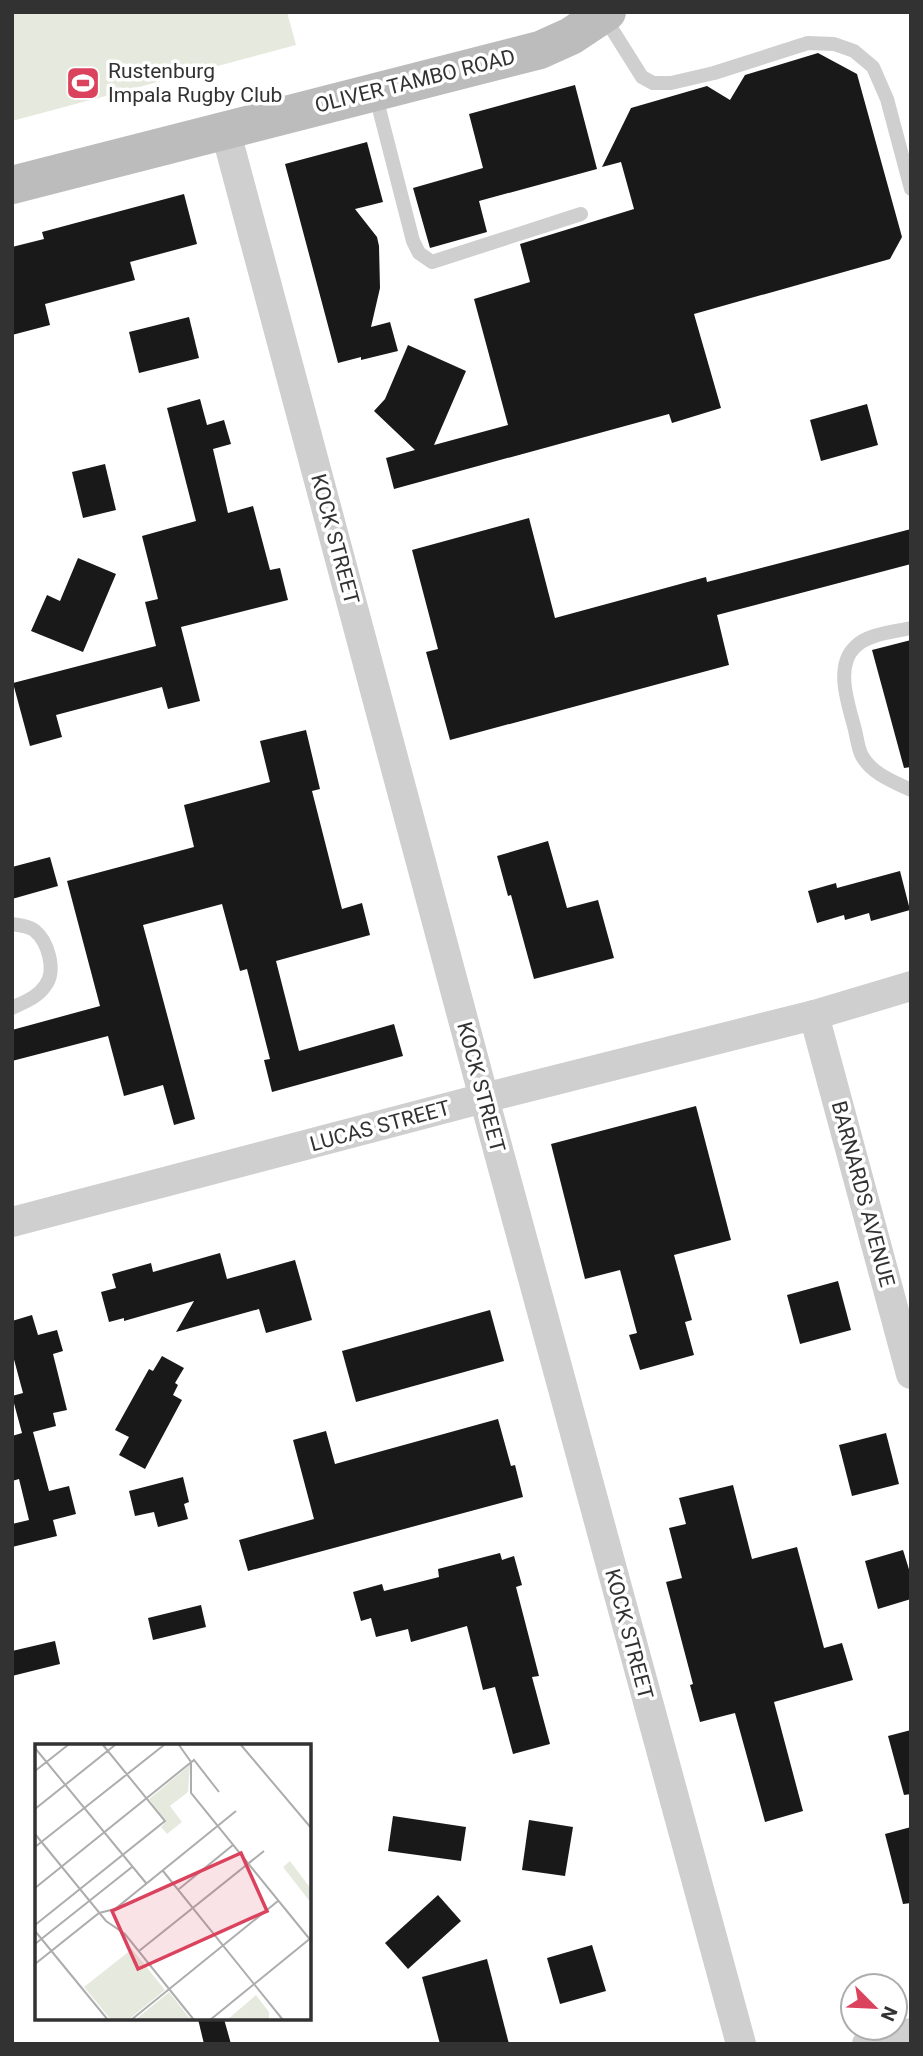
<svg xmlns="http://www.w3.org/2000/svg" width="923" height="2056" font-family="Roboto,sans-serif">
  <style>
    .green { fill: #e6eade }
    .building { fill: #191919 }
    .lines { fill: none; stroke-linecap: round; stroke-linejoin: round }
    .service { stroke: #cfcfcf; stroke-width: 14 }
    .minor { stroke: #cfcfcf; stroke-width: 30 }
    .secondary { stroke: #bcbcbc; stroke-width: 38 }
    .labels { text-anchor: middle; stroke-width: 7; stroke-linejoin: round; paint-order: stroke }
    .poi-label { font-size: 21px; fill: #323232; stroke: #fff; text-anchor: start }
    .street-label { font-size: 21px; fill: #323232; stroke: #fff }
    .inset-road { fill: none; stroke: #adadad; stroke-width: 2 }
    .view { fill: #db425d; fill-opacity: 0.15; stroke: #db425d; stroke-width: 3.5 }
    .inset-edge { fill: none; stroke: #323232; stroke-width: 3.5 }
  </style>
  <rect width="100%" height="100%" fill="#fff"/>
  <!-- green -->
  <path class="green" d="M 12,12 L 287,12 L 296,45 L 12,121 Z"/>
  <!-- building -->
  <g class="building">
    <path d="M 818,53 L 857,74 L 902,237 L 890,259 L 694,314 L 721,408 L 672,423 L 669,414 L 394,489 L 386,458 L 415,450 L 374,411 L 385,399 L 408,345 L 466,371 L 434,445 L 508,425 L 474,299 L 530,282 L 520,244 L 634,209 L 621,162 L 602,167 L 631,108 L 707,86 L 730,100 L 745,75 Z"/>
    <path d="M 575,85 L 597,169 L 479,201 L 487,232 L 430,248 L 413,188 L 483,168 L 469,114 Z"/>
    <path d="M 367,142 L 383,202 L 355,209 L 377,237 L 379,246 L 380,288 L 371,327 L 390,322 L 398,351 L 361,360 L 361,357 L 338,363 L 285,164 Z"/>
    <path d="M 184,194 L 197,244 L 130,262 L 135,280 L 45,304 L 50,325 L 12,335 L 12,247 L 44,239 L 42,232 Z"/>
    <path d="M 189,317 L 199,358 L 139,373 L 129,332 Z"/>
    <path d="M 200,399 L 207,425 L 224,420 L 231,444 L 213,449 L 228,513 L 253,506 L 270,570 L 280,568 L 288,600 L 181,627 L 200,701 L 168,709 L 162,687 L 56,715 L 62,737 L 30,746 L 13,683 L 156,646 L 145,602 L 158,599 L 142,536 L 196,521 L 167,408 Z"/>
    <path d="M 867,404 L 878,445 L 821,461 L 810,420 Z"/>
    <path d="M 105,464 L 116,510 L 83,518 L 72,472 Z"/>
    <path d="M 529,518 L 555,618 L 706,577 L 707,582 L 911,529 L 911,564 L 717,615 L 729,665 L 450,740 L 426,652 L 438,649 L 412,550 Z"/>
    <path d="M 78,558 L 116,574 L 83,652 L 31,631 L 47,595 L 60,601 Z"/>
    <path d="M 911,640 L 911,767 L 904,768 L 872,650 Z"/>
    <path d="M 306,730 L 320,789 L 312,791 L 342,909 L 362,903 L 370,935 L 276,961 L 299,1051 L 394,1024 L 403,1056 L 272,1092 L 264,1060 L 270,1059 L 247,969 L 240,971 L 222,904 L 143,925 L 195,1119 L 174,1125 L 163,1085 L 124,1096 L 108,1036 L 12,1061 L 12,1030 L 100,1006 L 67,881 L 194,847 L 184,805 L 270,782 L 260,741 Z"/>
    <path d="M 548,841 L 567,908 L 598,900 L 614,958 L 534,979 L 511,895 L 508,896 L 497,856 Z"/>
    <path d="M 50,857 L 58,886 L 12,899 L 12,867 Z"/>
    <path d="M 900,871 L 910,910 L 871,921 L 869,913 L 845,920 L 844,915 L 817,923 L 808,891 L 836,883 L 837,888 Z"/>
    <path d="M 696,1106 L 731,1240 L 674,1255 L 692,1320 L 685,1322 L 694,1355 L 640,1370 L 629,1335 L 637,1333 L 620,1270 L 585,1279 L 551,1144 Z"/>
    <path d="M 220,1253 L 227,1279 L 295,1260 L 312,1320 L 266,1333 L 259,1309 L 176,1332 L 194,1301 L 124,1321 L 124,1318 L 109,1322 L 101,1292 L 116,1288 L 112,1274 L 151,1263 L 153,1272 Z"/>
    <path d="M 838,1281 L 851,1330 L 800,1344 L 787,1295 Z"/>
    <path d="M 490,1310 L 504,1361 L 356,1402 L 342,1351 Z"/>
    <path d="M 32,1315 L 38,1335 L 57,1330 L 63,1351 L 53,1354 L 67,1410 L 53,1413 L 56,1426 L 33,1432 L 49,1491 L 69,1486 L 76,1514 L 53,1520 L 57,1536 L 12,1547 L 12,1524 L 29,1520 L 19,1479 L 12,1481 L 12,1436 L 22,1433 L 12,1396 L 23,1393 L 12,1352 L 12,1321 Z"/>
    <path d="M 162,1356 L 184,1368 L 175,1383 L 178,1385 L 173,1395 L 182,1400 L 145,1469 L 119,1455 L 129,1437 L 115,1430 L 149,1369 L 153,1371 Z"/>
    <path d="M 498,1419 L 511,1466 L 515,1465 L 523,1497 L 248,1571 L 239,1540 L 314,1519 L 293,1440 L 326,1431 L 335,1464 Z"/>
    <path d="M 886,1433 L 899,1484 L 852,1496 L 839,1445 Z"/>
    <path d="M 183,1477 L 189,1502 L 184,1504 L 188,1519 L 158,1527 L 154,1512 L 135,1516 L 129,1491 Z"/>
    <path d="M 733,1485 L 752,1559 L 797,1547 L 824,1648 L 842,1643 L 853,1680 L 774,1702 L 803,1811 L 765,1822 L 735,1713 L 700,1722 L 690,1685 L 693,1684 L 666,1582 L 682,1578 L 669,1528 L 686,1524 L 679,1498 Z"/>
    <path d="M 903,1550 L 911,1576 L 911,1599 L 878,1609 L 865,1561 Z"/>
    <path d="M 500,1553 L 502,1560 L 514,1556 L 522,1585 L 516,1587 L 539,1676 L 532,1677 L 550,1744 L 513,1754 L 495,1687 L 483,1690 L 467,1626 L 411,1642 L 408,1629 L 376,1637 L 371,1618 L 361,1621 L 353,1592 L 382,1584 L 384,1591 L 439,1577 L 438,1569 Z"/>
    <path d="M 201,1605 L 206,1627 L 153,1640 L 148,1618 Z"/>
    <path d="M 55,1641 L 60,1664 L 12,1676 L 12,1651 Z"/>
    <path d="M 911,1730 L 911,1794 L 904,1795 L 888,1736 Z"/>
    <path d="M 393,1816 L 466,1827 L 461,1861 L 388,1851 Z"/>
    <path d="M 529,1820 L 573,1827 L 565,1876 L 522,1870 Z"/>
    <path d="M 911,1827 L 911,1903 L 903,1904 L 885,1834 Z"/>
    <path d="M 438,1895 L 461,1921 L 408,1969 L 385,1943 Z"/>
    <path d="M 592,1945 L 606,1991 L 560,2004 L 547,1958 Z"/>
    <path d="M 487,1959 L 509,2044 L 440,2044 L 422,1977 Z"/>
    <path d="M 198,2019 L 224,2019 L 231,2044 L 204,2044 Z"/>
  </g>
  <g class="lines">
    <!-- service -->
    <g class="service">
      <path d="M 603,15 L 642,77 L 653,83 L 671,83 L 714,73 L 808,43 L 834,44 L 854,51 L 873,67 L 887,99 L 911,189"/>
      <path d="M 375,93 L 413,241 L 419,253 L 432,262 L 581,214"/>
      <path d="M 911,628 C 894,632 867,634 855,647 C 834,667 849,706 855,730 C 857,738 858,749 862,756 C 872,774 894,782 911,790"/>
      <path d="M 12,924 C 19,925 28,926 34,930 C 48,941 57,971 45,986 C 38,997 24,1002 12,1008"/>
    </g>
    <!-- minor -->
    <g class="minor">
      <path d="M 225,129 L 484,1098 L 741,2044"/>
      <path d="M 814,1015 L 911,1374"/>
      <path d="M 12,1222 L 484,1098 L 814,1015 L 911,986"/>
      <path d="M 867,2044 L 911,2033"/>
    </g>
    <!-- secondary -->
    <path class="secondary" d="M 12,185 L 540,50 L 571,36 L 607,12"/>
  </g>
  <!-- icons -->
  <defs>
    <g id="stadium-square" transform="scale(1.75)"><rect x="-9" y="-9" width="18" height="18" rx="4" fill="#db425d" stroke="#fff"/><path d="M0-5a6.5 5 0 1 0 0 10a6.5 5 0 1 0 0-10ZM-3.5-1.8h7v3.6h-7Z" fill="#fff"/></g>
  </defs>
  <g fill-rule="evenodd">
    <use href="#stadium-square" x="83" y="83"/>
  </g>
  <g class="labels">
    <!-- poi labels -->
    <g class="poi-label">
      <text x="108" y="78">Rustenburg<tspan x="108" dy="24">Impala Rugby Club</tspan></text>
    </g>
    <!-- street labels -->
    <g class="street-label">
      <text transform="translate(415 81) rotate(-14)" y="7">OLIVER TAMBO ROAD</text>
      <text transform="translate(335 539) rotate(75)" y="7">KOCK STREET</text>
      <text transform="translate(481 1087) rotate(75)" y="7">KOCK STREET</text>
      <text transform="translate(380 1126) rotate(-15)" y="7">LUCAS STREET</text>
      <text transform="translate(863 1194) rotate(75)" y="7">BARNARDS AVENUE</text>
      <text transform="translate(629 1634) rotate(75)" y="7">KOCK STREET</text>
    </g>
  </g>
  <!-- overview -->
  <g transform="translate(35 1744)">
    <rect width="276" height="276" fill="#fff"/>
    <path d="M 155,21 L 153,48 L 135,62 L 147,78 L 132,90 L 126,83 L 131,78 L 114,55 ZM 255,117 L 276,145 L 276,159 L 248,123 ZM 97,205 L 130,246 L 93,276 L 76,276 L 49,243 ZM 134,248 L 156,276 L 100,276 ZM 221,251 L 234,268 L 234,276 L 192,276 Z" fill="#e6eade"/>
    <path class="inset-road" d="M 144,1 L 156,18 L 156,49 L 277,198M 206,1 L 277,85M 0,4 L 111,139M 0,27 L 33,1M 0,65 L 80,1M 0,90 L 71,177 L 90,190 L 159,276M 0,103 L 129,1M 128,127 L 248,276M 0,144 L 159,16 L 184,48M 144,145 L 198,101M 0,181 L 130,77 L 68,1M 0,187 L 73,276M 0,200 L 97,123M 104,207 L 229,107M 0,220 L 64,169 L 80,165 L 201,67M 96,276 L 243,157M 175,276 L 277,193"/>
    <path class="view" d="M 206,109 L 232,167 L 103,225 L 77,167 Z"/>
    <rect width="276" height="276" class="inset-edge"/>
  </g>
  <!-- border -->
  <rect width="923" height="2056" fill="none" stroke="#323232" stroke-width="28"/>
  <!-- north arrow -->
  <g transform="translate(874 2007) rotate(114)"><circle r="33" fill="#ffffff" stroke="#adadad" stroke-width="2"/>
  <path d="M0-5L12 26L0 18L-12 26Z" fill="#db425d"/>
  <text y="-10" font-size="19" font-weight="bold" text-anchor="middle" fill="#323232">N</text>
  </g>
</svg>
